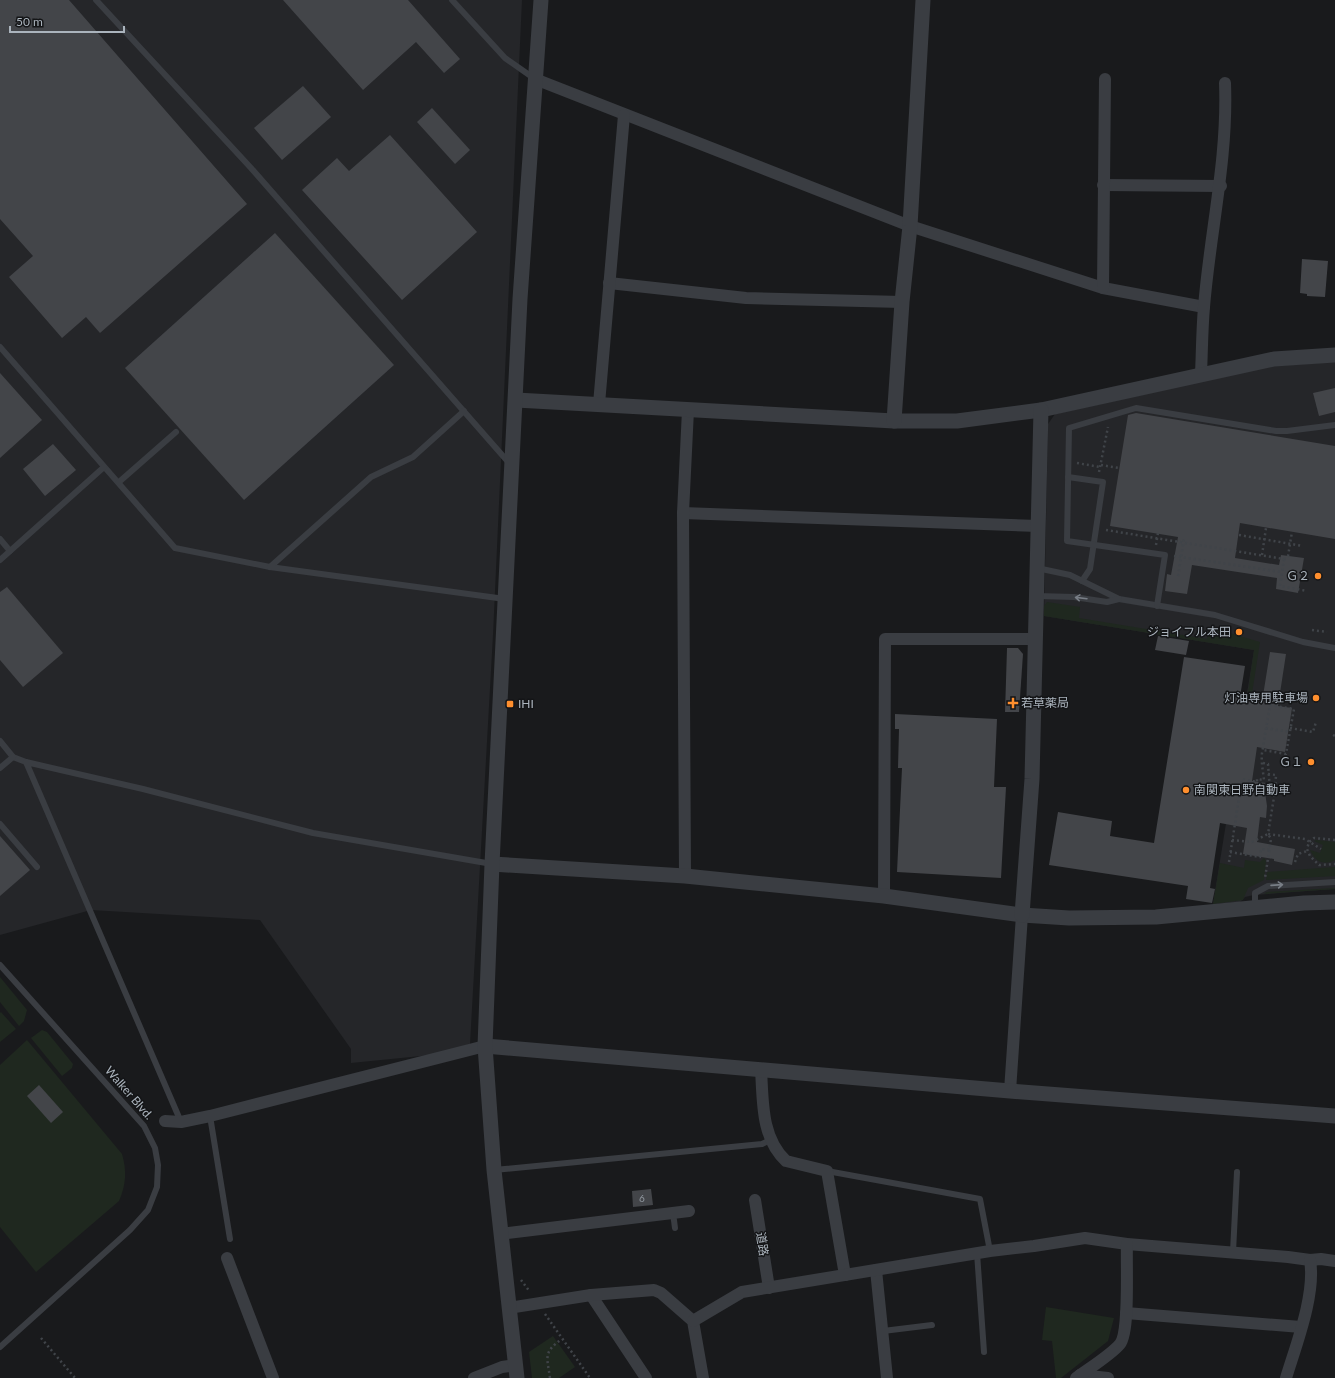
<svg xmlns="http://www.w3.org/2000/svg" width="1335" height="1378" font-family="Lato,'Noto Sans JP',sans-serif">
  <style>
    .built { fill: #252629 }
    .green { fill: #1f281f }
    .building { fill: #434549 }
    .lines { fill: none; stroke-linecap: round; stroke-linejoin: round }
    .path { stroke: #404449; stroke-width: 2.5; stroke-dasharray: 2 3; stroke-linecap: butt }
    .service { stroke: #3a3d42; stroke-width: 6 }
    .minor { stroke: #3a3d42; stroke-width: 12 }
    .tertiary { stroke: #3a3d42; stroke-width: 15 }
    .oneway { stroke: #787e86 }
    .poi-dot { fill: #ff8f2e; stroke: #141517; stroke-width: 1.5 }
    .labels { text-anchor: middle; stroke-width: 3; stroke-linejoin: round; paint-order: stroke }
    .number-label { font-size: 10px; fill: #9198a0 }
    .poi-label { font-size: 12px; fill: #abb4bd; stroke: #141517; text-anchor: end }
    .street-label { font-size: 12px; fill: #abb4bd; stroke: #141517 }
  </style>
  <rect width="100%" height="100%" fill="#191a1c"/>
  <!-- built -->
  <g class="built">
    <path d="M 0,0 L 522,0 L 493,635 L 470,1044 L 441,1054 L 351,1063 L 351,1049 L 260,920 L 91,910 L 0,935 Z"/>
    <path d="M 1335,362 L 1335,889 L 1254,895 L 1245,897 L 1240,902 L 1213,904 L 1254,650 L 1044,616 L 1048,424 L 1055,414 L 1272,366 Z"/>
  </g>
  <!-- green -->
  <g class="green">
    <path d="M 1047,602 L 1080,607 L 1079,618 L 1207,639 L 1209,627 L 1260,642 L 1251,700 L 1247,699 L 1254,650 L 1044,616 L 1044,606 Z"/>
    <path d="M 1316,840 L 1335,842 L 1335,860 C 1323,866 1315,861 1310,850 L 1320,853 L 1323,845 L 1314,841 Z"/>
    <path d="M 1264,858 L 1266,861 L 1264,880 L 1248,888 L 1243,900 L 1213,904 L 1220,863 L 1244,868 L 1245,860 L 1260,862 Z"/>
    <path d="M 1335,867 L 1335,876 L 1266,880 L 1267,872 Z"/>
    <path d="M 1335,888 L 1335,889 L 1264,894 L 1267,892 Z"/>
    <path d="M 0,977 L 27,1010 L 24,1021 L 19,1026 L 0,1002 Z"/>
    <path d="M 1,1012 L 16,1029 L 0,1042 L 0,1013 Z"/>
    <path d="M 42,1030 L 47,1032 L 73,1064 L 72,1068 L 62,1076 L 31,1038 Z"/>
    <path d="M 27,1040 L 122,1154 C 127,1171 126,1185 119,1201 L 36,1272 L 0,1227 L 0,1065 Z"/>
    <path d="M 1046,1307 L 1114,1318 L 1108,1341 L 1061,1378 L 1056,1378 L 1052,1341 L 1042,1340 Z"/>
    <path d="M 553,1336 L 575,1367 L 559,1378 L 532,1378 L 529,1352 Z"/>
  </g>
  <!-- building -->
  <g class="building">
    <path d="M 0,0 L 69,0 L 247,204 L 100,333 L 86,317 L 62,338 L 9,277 L 33,256 L 0,219 Z"/>
    <path d="M 283,0 L 408,0 L 460,59 L 444,73 L 416,42 L 363,90 Z"/>
    <path d="M 303,86 L 331,117 L 282,160 L 254,128 Z"/>
    <path d="M 432,108 L 470,150 L 455,164 L 417,122 Z"/>
    <path d="M 390,135 L 477,232 L 402,300 L 302,190 L 337,158 L 349,171 Z"/>
    <path d="M 275,233 L 394,365 L 244,500 L 125,368 Z"/>
    <path d="M 1302,259 L 1328,261 L 1325,297 L 1307,296 L 1307,294 L 1300,293 Z"/>
    <path d="M 0,373 L 42,420 L 0,458 Z"/>
    <path d="M 1335,388 L 1335,412 L 1319,416 L 1313,393 Z"/>
    <path d="M 1136,413 L 1335,446 L 1335,539 L 1240,523 L 1235,558 L 1279,565 L 1281,555 L 1304,558 L 1298,593 L 1276,589 L 1277,578 L 1192,565 L 1187,594 L 1165,591 L 1167,574 L 1171,575 L 1178,537 L 1110,526 L 1128,415 Z"/>
    <path d="M 53,444 L 76,470 L 45,496 L 23,469 Z"/>
    <path d="M 7,587 L 63,653 L 23,687 L 0,660 L 0,592 Z"/>
    <path d="M 1158,636 L 1189,641 L 1186,655 L 1155,650 Z"/>
    <path d="M 1007,648 L 1018,648 L 1023,654 L 1019,712 L 1005,712 Z"/>
    <path d="M 1270,652 L 1286,654 L 1278,706 L 1292,708 L 1285,752 L 1257,747 L 1252,781 L 1266,783 L 1265,792 L 1267,806 L 1266,818 L 1260,817 L 1257,842 L 1295,849 L 1292,865 L 1274,861 L 1274,859 L 1243,854 L 1247,828 L 1220,823 L 1210,888 L 1215,889 L 1212,903 L 1186,899 L 1188,886 L 1049,865 L 1058,812 L 1112,821 L 1110,836 L 1154,843 L 1184,657 L 1245,666 L 1240,697 L 1262,702 Z"/>
    <path d="M 895,714 L 997,719 L 994,787 L 1006,787 L 1001,878 L 897,872 L 902,768 L 898,768 L 899,729 L 895,729 Z"/>
    <path d="M 0,836 L 30,870 L 0,896 Z"/>
    <path d="M 39,1085 L 63,1112 L 51,1123 L 27,1096 Z"/>
    <path d="M 651,1189 L 653,1205 L 633,1207 L 632,1191 Z"/>
  </g>
  <g class="lines">
    <!-- path -->
    <g class="path">
      <path d="M 1077,463 L 1100,467"/>
      <path d="M 1101,465 L 1119,468"/>
      <path d="M 1099,472 L 1108,427"/>
      <path d="M 1106,530 L 1284,559 L 1288,556 L 1292,532"/>
      <path d="M 1239,535 L 1303,546"/>
      <path d="M 1156,545 L 1158,533"/>
      <path d="M 1262,555 L 1266,528"/>
      <path d="M 1174,556 L 1282,572"/>
      <path d="M 1284,559 L 1280,586 L 1307,591"/>
      <path d="M 1178,576 L 1184,538"/>
      <path d="M 1312,630 L 1327,632"/>
      <path d="M 1266,728 L 1290,732"/>
      <path d="M 1290,728 L 1313,732 L 1316,722"/>
      <path d="M 1333,735 L 1335,736"/>
      <path d="M 1263,763 L 1268,764 L 1270,790 L 1275,791 L 1268,834 L 1305,839 L 1321,849"/>
      <path d="M 1268,774 L 1276,775 L 1275,791"/>
      <path d="M 1232,840 L 1252,842 L 1268,834 L 1271,839 L 1265,878"/>
      <path d="M 1335,840 L 1314,838 L 1309,842 L 1307,849 L 1310,856 L 1319,865 L 1335,864"/>
      <path d="M 1230,852 L 1260,857 L 1261,849 L 1269,850"/>
      <path d="M 1229,862 L 1242,779 L 1257,782 L 1257,779 L 1264,780 C 1263,771 1261,762 1262,753 L 1270,705 L 1294,709 L 1286,754 L 1263,750"/>
      <path d="M 1295,862 L 1298,854 L 1307,851"/>
      <path d="M 521,1280 L 530,1292"/>
      <path d="M 545,1314 L 590,1378"/>
      <path d="M 41,1338 L 75,1378"/>
      <path d="M 550,1378 C 547,1357 543,1352 562,1339"/>
    </g>
    <!-- service -->
    <g class="service">
      <path d="M 96,0 L 251,168 L 510,464"/>
      <path d="M 452,0 L 505,58 L 535,79"/>
      <path d="M 0,347 L 175,548 L 270,567 L 505,599"/>
      <path d="M 1068,477 L 1103,482 L 1090,569 L 1082,581"/>
      <path d="M 119,482 L 176,432"/>
      <path d="M 0,539 L 10,551"/>
      <path d="M 0,560 L 104,467"/>
      <path d="M 270,567 L 371,477 L 413,457 L 464,411"/>
      <path d="M 1037,568 L 1070,575 L 1119,599 L 1215,615 L 1303,642 L 1335,648"/>
      <path d="M 1037,596 L 1074,597 L 1107,602 L 1119,599"/>
      <path d="M 1157,606 L 1165,555 L 1067,541 L 1069,428 L 1136,408 L 1276,431 L 1287,431 L 1335,425"/>
      <path d="M 0,741 L 13,757 L 26,762"/>
      <path d="M 0,768 L 13,757"/>
      <path d="M 0,824 L 37,867"/>
      <path d="M 1255,907 L 1255,893 L 1268,886 L 1335,882"/>
      <path d="M 0,965 L 144,1126 L 155,1148 L 158,1165 L 157,1187 L 148,1210 L 130,1230 L 0,1347"/>
      <path d="M 210,1116 L 230,1239"/>
      <path d="M 181,1122 L 26,762 L 143,789 L 313,833 L 492,864"/>
      <path d="M 494,1170 L 762,1144 L 772,1139"/>
      <path d="M 827,1171 L 980,1199 L 990,1251"/>
      <path d="M 673,1213 L 675,1228"/>
      <path d="M 1233,1252 L 1237,1172"/>
      <path d="M 977,1253 L 984,1352"/>
      <path d="M 883,1331 L 932,1325"/>
    </g>
    <!-- minor -->
    <g class="minor">
      <path d="M 535,79 L 910,226 L 1103,288 L 1204,307"/>
      <path d="M 1103,185 L 1221,186"/>
      <path d="M 609,283 L 746,298 L 902,302"/>
      <path d="M 1103,288 L 1105,79"/>
      <path d="M 1201,374 C 1202,352 1202,330 1204,307 C 1210,232 1228,159 1225,83"/>
      <path d="M 599,404 L 624,115"/>
      <path d="M 683,513 L 1038,526"/>
      <path d="M 685,876 L 683,513 L 688,410"/>
      <path d="M 884,896 L 885,639 L 1035,639"/>
      <path d="M 761,1069 C 763,1101 761,1138 786,1161 L 827,1171 L 845,1275"/>
      <path d="M 1010,1091 L 1022,915"/>
      <path d="M 165,1121 L 181,1122 L 210,1116 L 485,1046"/>
      <path d="M 755,1200 L 769,1288"/>
      <path d="M 500,1234 L 689,1211"/>
      <path d="M 227,1258 L 273,1378"/>
      <path d="M 876,1270 L 887,1378"/>
      <path d="M 591,1295 L 646,1378"/>
      <path d="M 508,1308 L 591,1295 L 654,1290 L 661,1293 L 693,1321 L 703,1378"/>
      <path d="M 1126,1313 L 1301,1327"/>
      <path d="M 693,1321 L 742,1292 L 990,1251 L 1034,1246 L 1085,1238 L 1127,1244 L 1288,1257 L 1310,1260 L 1321,1259 L 1335,1261"/>
      <path d="M 1080,1375 L 1108,1378"/>
      <path d="M 474,1378 L 502,1367 L 516,1365"/>
      <path d="M 1076,1378 C 1088,1369 1111,1355 1120,1344 C 1130,1332 1126,1263 1127,1244"/>
      <path d="M 1286,1378 C 1296,1345 1316,1294 1310,1260"/>
    </g>
    <!-- tertiary -->
    <g class="tertiary">
      <path d="M 516,400 L 894,421 L 957,421 L 1041,410 L 1274,359 L 1335,355"/>
      <path d="M 894,421 L 902,302 L 910,226 L 923,0"/>
      <path d="M 492,864 L 685,876 L 884,896 L 1022,915 L 1069,918 L 1156,917 L 1304,903 L 1335,902"/>
      <path d="M 1022,915 L 1032,779 L 1041,410"/>
      <path d="M 485,1046 L 1010,1091 L 1335,1116"/>
      <path d="M 517,1378 L 494,1170 L 485,1046 L 492,864 L 520,299 L 541,0"/>
    </g>
  </g>
  <!-- one-way arrows -->
  <defs><path id="oneway-shaft" d="M-6 0H5M1.5-3L5.5 0L1.5 3" fill="none" stroke-width="1.6" stroke-linecap="round" stroke-linejoin="round"/></defs>
  <g class="oneway">
    <use href="#oneway-shaft" transform="translate(1081 598) rotate(-173)"/>
    <use href="#oneway-shaft" transform="translate(1277 885) rotate(-4)"/>
  </g>
  <!-- markers -->
  <g class="poi-dot">
    <circle cx="1318" cy="576" r="4"/>
    <circle cx="1239" cy="632" r="4"/>
    <circle cx="1316" cy="698" r="4"/>
    <path d="M1011 697h4v4h4v4h-4v4h-4v-4h-4v-4h4z"/>
    <rect x="506" y="700" width="8" height="8" rx="2"/>
    <circle cx="1311" cy="762" r="4"/>
    <circle cx="1186" cy="790" r="4"/>
  </g>
  <g class="labels">
    <!-- number labels -->
    <g class="number-label">
      <text x="642" y="1202">6</text>
    </g>
    <!-- poi labels -->
    <g class="poi-label">
      <text x="1310" y="580">Ｇ２</text>
      <text x="1231" y="636">ジョイフル本田</text>
      <text x="1308" y="702">灯油専用駐車場</text>
      <text x="1021" y="707" text-anchor="start">若草薬局</text>
      <text x="518" y="708" text-anchor="start">IHI</text>
      <text x="1303" y="766">Ｇ１</text>
      <text x="1194" y="794" text-anchor="start">南関東日野自動車</text>
    </g>
    <!-- street labels -->
    <g class="street-label">
      <text transform="translate(129 1093) rotate(49)" y="4">Walker Blvd.</text>
      <text transform="translate(762 1244) rotate(81)" y="4">道路</text>
    </g>
  </g>
  <!-- scale -->
  <path d="M10 26v6h114v-6" fill="none" stroke="#abb4bd" stroke-width="2"/>
  <text x="16" y="26" font-size="12" fill="#abb4bd" stroke="#141517" stroke-width="3" paint-order="stroke">50 m</text>
</svg>
